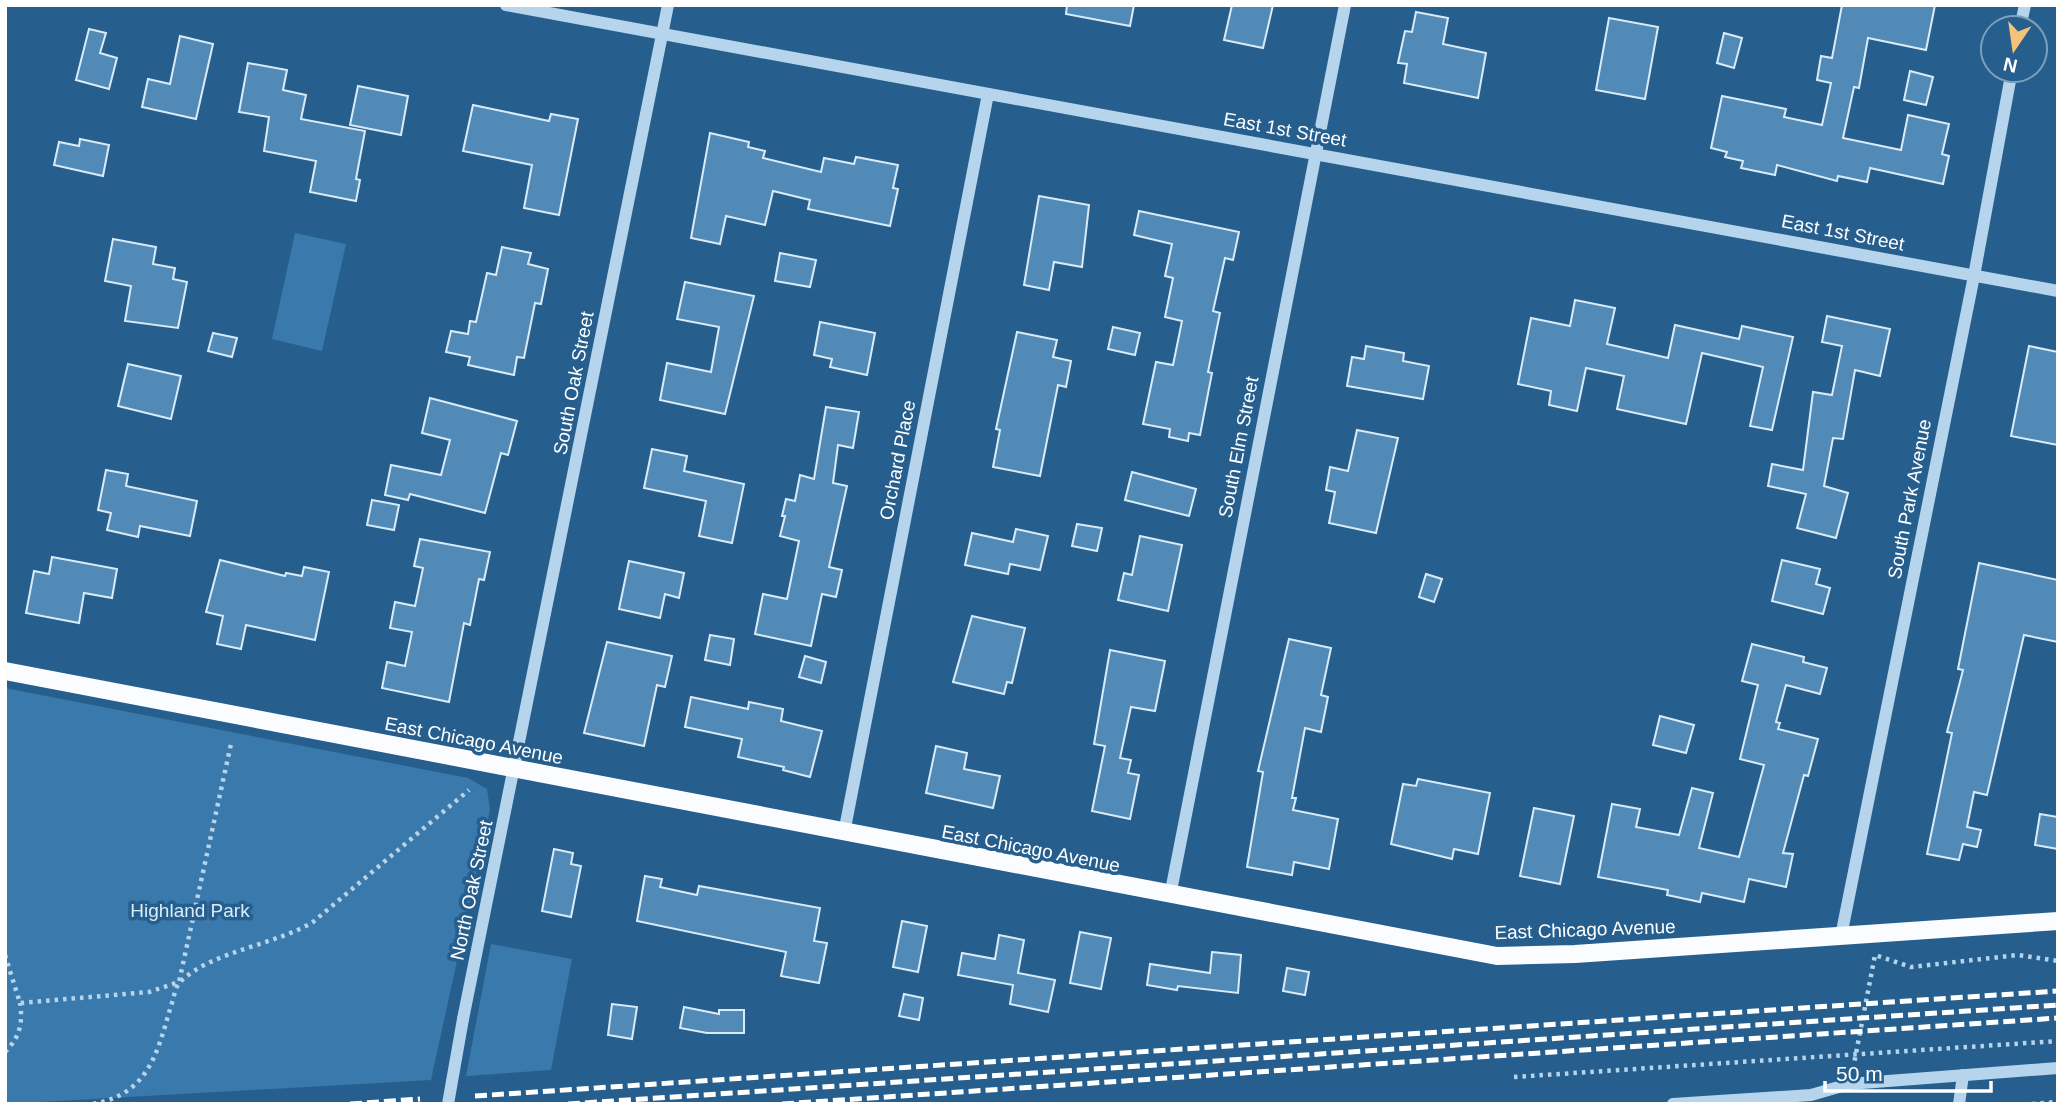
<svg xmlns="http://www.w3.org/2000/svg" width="2063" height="1109" font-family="Helvetica,sans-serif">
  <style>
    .green { fill: #3a79ab }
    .building { fill: #528ab7; stroke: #daebf8; stroke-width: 2 }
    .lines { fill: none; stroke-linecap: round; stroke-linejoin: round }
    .path { stroke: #b6d4eb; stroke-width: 4.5; stroke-dasharray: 3.5 5; stroke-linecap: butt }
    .minor { stroke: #b6d4eb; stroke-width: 12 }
    .major { stroke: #fafcff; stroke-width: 18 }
    .rail { stroke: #fff; stroke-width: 5; stroke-dasharray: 12 5; stroke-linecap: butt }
    .minor-bridge { stroke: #b6d4eb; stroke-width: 12 }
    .labels { text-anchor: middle; stroke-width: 7; stroke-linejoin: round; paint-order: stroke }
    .street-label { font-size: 19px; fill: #fff; stroke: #265f8e }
    .park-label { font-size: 19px; fill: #daebf8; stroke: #265f8e }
  </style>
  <rect width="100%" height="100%" fill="#265f8e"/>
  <!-- green -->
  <g class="green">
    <path d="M 295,233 L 346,244 L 322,351 L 272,339 Z"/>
    <path d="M 5,688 L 468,778 L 487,789 L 490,810 L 431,1080 L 5,1104 Z"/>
    <path d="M 491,944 L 572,959 L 551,1070 L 466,1076 Z"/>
  </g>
  <!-- building -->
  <g class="building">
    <path d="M 1067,5 L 1134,5 L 1130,26 L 1066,14 Z"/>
    <path d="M 1232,5 L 1273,5 L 1263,48 L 1224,40 Z"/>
    <path d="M 1842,5 L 1935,5 L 1926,50 L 1868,38 L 1859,88 L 1854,87 L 1843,138 L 1901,150 L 1908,115 L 1949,124 L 1942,154 L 1949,156 L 1943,184 L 1870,168 L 1867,182 L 1838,176 L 1837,181 L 1777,165 L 1775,175 L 1741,168 L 1743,161 L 1725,157 L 1727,152 L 1711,148 L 1722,96 L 1786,109 L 1784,117 L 1822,125 L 1831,83 L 1817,80 L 1821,56 L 1832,58 Z"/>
    <path d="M 1416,12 L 1448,18 L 1443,44 L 1486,53 L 1478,98 L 1404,83 L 1407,64 L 1398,63 L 1405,31 L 1412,32 Z"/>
    <path d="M 1609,18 L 1658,27 L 1645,99 L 1596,90 Z"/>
    <path d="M 89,29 L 106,33 L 100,53 L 117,58 L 109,89 L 76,80 Z"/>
    <path d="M 1724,33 L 1742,38 L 1734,68 L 1717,63 Z"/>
    <path d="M 180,36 L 213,44 L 196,119 L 142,107 L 148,79 L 170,84 Z"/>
    <path d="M 248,63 L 287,70 L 283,90 L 306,95 L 301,119 L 365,131 L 356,179 L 360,180 L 356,201 L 310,192 L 316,161 L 264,151 L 269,117 L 239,112 Z"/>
    <path d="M 1910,71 L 1933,77 L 1926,105 L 1904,100 Z"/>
    <path d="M 358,86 L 408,96 L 401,135 L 350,125 Z"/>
    <path d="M 473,105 L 549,121 L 551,114 L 578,119 L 559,215 L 524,208 L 532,165 L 463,151 Z"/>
    <path d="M 710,133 L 749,142 L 748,147 L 765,151 L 763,158 L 821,172 L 824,158 L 854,164 L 856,157 L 898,165 L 893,188 L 898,189 L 890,226 L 808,209 L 810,200 L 773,191 L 765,225 L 726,216 L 720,244 L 691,238 Z"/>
    <path d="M 80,139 L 109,145 L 103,176 L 54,165 L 59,142 L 79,146 Z"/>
    <path d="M 1039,196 L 1089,205 L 1082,267 L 1054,262 L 1049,290 L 1024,285 Z"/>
    <path d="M 1139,211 L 1239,232 L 1233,260 L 1225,258 L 1213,311 L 1220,313 L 1208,372 L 1212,373 L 1200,435 L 1189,433 L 1188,441 L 1169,437 L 1170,429 L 1143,424 L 1156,362 L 1173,365 L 1182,321 L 1165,317 L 1173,278 L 1165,276 L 1172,244 L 1134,235 Z"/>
    <path d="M 113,239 L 156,247 L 153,264 L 175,268 L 173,279 L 187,282 L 178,328 L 125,321 L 131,286 L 105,281 Z"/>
    <path d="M 502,247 L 531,253 L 528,264 L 548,269 L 541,304 L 535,303 L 524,358 L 517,357 L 514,375 L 468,365 L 470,357 L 446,352 L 451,331 L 468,334 L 470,321 L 476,322 L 487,273 L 496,275 Z"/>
    <path d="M 780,253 L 816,260 L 810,287 L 775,281 Z"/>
    <path d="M 685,282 L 754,296 L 725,414 L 660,400 L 667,363 L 711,372 L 719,327 L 677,319 Z"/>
    <path d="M 1575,300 L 1615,308 L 1607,344 L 1668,358 L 1675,325 L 1739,339 L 1742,326 L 1793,337 L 1772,430 L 1750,426 L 1763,367 L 1702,353 L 1686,424 L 1617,409 L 1624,376 L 1586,368 L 1577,411 L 1549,405 L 1551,391 L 1518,384 L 1531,318 L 1570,326 Z"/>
    <path d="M 1827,316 L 1890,329 L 1880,376 L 1855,370 L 1843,439 L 1833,438 L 1824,486 L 1848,493 L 1836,538 L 1797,528 L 1806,494 L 1768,486 L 1772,464 L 1803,470 L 1813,392 L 1832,395 L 1842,346 L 1822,342 Z"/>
    <path d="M 820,322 L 875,333 L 867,375 L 830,367 L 832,359 L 814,355 Z"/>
    <path d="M 1113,327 L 1140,333 L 1135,355 L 1108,349 Z"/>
    <path d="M 1017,332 L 1057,340 L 1053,357 L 1071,361 L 1066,387 L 1058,385 L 1040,476 L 993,467 L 1000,430 L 996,429 Z"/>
    <path d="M 213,333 L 237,338 L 232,357 L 208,351 Z"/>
    <path d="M 1366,346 L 1404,353 L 1403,361 L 1429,366 L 1423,399 L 1347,386 L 1352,357 L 1364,359 Z"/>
    <path d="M 2029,346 L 2058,352 L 2058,445 L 2011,436 Z"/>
    <path d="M 128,364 L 181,376 L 171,419 L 118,406 Z"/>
    <path d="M 430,398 L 517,421 L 508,455 L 501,453 L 485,513 L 410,494 L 408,500 L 385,495 L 391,465 L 441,475 L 450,440 L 422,433 Z"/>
    <path d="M 826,407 L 859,412 L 853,448 L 838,445 L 833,483 L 847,486 L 829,567 L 842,570 L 836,597 L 822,594 L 811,646 L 755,634 L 763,594 L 787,599 L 799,541 L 780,536 L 785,516 L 782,516 L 786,499 L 795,501 L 800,475 L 814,479 Z"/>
    <path d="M 1357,430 L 1398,438 L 1376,533 L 1329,523 L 1335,492 L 1326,490 L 1330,467 L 1348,471 Z"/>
    <path d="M 652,449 L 687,456 L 684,471 L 744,484 L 732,543 L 699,536 L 706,501 L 644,488 Z"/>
    <path d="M 106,470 L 128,474 L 126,486 L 197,501 L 190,536 L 140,526 L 138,537 L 107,530 L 111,513 L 98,510 Z"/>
    <path d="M 1132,472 L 1196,489 L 1189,516 L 1125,500 Z"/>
    <path d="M 372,500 L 399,505 L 394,530 L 367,525 Z"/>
    <path d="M 1077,524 L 1102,528 L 1097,551 L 1072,546 Z"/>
    <path d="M 1016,529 L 1048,536 L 1040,570 L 1010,564 L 1008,574 L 965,565 L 972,533 L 1013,542 Z"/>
    <path d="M 1140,536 L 1182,545 L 1168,611 L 1118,600 L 1124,573 L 1132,575 Z"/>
    <path d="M 420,539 L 490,552 L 484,580 L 479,579 L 470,625 L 464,623 L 449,702 L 382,688 L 387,662 L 405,666 L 412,632 L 390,628 L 395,602 L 415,606 L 423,568 L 414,566 Z"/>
    <path d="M 52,557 L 117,569 L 112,598 L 84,593 L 79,623 L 26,613 L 34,571 L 49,574 Z"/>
    <path d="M 220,560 L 285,576 L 286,573 L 302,576 L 304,567 L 329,572 L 315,640 L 246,625 L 241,649 L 217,644 L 223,616 L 206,612 Z"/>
    <path d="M 1782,560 L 1820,569 L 1816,584 L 1830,588 L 1823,614 L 1772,601 Z"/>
    <path d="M 629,561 L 684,573 L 679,598 L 665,594 L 660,618 L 619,609 Z"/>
    <path d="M 1979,563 L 2058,580 L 2058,642 L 2024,635 L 1987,795 L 1974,792 L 1967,827 L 1981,830 L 1977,847 L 1963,844 L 1959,860 L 1927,854 L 1952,733 L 1947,732 L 1963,670 L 1958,669 Z"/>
    <path d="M 1426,574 L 1442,579 L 1434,602 L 1419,597 Z"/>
    <path d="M 972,616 L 1025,628 L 1012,683 L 1007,682 L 1004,694 L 953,682 Z"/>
    <path d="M 710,635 L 734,639 L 730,665 L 705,660 Z"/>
    <path d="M 1289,639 L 1331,648 L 1321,695 L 1328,697 L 1321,732 L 1305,728 L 1292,798 L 1296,798 L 1293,810 L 1338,819 L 1329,869 L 1294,862 L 1292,875 L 1247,867 L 1263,772 L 1258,771 Z"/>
    <path d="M 607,642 L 672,656 L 665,687 L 657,685 L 644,746 L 584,733 Z"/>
    <path d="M 1752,644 L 1804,657 L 1803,662 L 1827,668 L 1820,694 L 1786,685 L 1776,722 L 1780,723 L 1778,729 L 1818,739 L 1808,776 L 1804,775 L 1783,853 L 1793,854 L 1786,887 L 1749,879 L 1744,902 L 1702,893 L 1700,902 L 1667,895 L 1668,890 L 1598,877 L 1612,804 L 1640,809 L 1636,827 L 1679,835 L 1692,788 L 1713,793 L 1699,848 L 1739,857 L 1764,765 L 1740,759 L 1758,685 L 1742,681 Z"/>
    <path d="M 1110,650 L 1165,661 L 1155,711 L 1131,707 L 1120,758 L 1131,760 L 1128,773 L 1139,775 L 1130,819 L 1092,811 L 1105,746 L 1094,744 Z"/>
    <path d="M 805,656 L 826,662 L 821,683 L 799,677 Z"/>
    <path d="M 691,697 L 748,709 L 749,702 L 783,709 L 781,721 L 822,731 L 810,777 L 783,770 L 784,767 L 738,757 L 742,739 L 685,727 Z"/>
    <path d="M 1660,716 L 1694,725 L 1686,753 L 1653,745 Z"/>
    <path d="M 936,746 L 967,753 L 964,769 L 1000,776 L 993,808 L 926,793 Z"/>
    <path d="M 1418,779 L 1490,793 L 1478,854 L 1454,849 L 1452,859 L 1391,844 L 1403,784 L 1416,786 Z"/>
    <path d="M 1534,808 L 1574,816 L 1560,884 L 1520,876 Z"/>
    <path d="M 2040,814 L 2058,817 L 2058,849 L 2035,845 Z"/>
    <path d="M 554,849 L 573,853 L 571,864 L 581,866 L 571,917 L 542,911 Z"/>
    <path d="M 645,876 L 662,879 L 660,887 L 697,895 L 699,886 L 820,908 L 814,941 L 827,943 L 819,983 L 781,976 L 786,952 L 637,921 Z"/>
    <path d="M 902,921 L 927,926 L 918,972 L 893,967 Z"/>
    <path d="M 1080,932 L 1111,938 L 1101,989 L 1070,983 Z"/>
    <path d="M 999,935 L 1024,940 L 1018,973 L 1055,980 L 1048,1012 L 1010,1004 L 1013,985 L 958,975 L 962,953 L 995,959 Z"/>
    <path d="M 1212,952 L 1241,955 L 1238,993 L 1178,986 L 1177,990 L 1147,985 L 1150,964 L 1210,973 Z"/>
    <path d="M 1287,968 L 1309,972 L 1305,995 L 1283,991 Z"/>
    <path d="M 904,994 L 923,998 L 919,1020 L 899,1016 Z"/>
    <path d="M 612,1004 L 637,1007 L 632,1039 L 608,1035 Z"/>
    <path d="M 684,1007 L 719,1014 L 719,1010 L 744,1010 L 744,1033 L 707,1033 L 680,1028 Z"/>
  </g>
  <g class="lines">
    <!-- path -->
    <g class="path">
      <path d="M 5,955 L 20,1003 L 149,992 L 179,982 L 231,744"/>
      <path d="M 5,1052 C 20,1037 23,1023 20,1003"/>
      <path d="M 1853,1069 L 1875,955 L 1911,967 L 2018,955 L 2058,961"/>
      <path d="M 1514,1077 L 2058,1041"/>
      <path d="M 93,1104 C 149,1094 157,1053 171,1006 C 174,998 175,986 181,981 C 213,951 275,945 313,922 L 469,790"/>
      <path d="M 2032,1104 L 2057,1102"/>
    </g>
    <!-- minor -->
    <g class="minor">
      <path d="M 506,5 L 2058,291"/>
      <path d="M 2020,28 L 2025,5"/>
      <path d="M 844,833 L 988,94"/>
      <path d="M 1170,896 L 1345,5"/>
      <path d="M 1841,936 L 1974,276 L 2012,70"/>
      <path d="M 463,1019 L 668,5"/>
      <path d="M 1673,1104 L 1811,1095 L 1849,1084 L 2058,1068"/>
      <path d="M 1959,1104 L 1963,1075"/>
    </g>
    <!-- major -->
    <path class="major" d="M 5,671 L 1497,956 L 1575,954 L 2058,921"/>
    <!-- rail -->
    <g class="rail">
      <path d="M 475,1096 L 2058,991"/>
      <path d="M 350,1104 L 420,1099"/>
      <path d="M 568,1104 L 2058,1005"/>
      <path d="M 782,1104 L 2058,1018"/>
    </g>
    <!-- minor-bridge -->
    <path class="minor-bridge" d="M 448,1104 L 463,1019"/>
  </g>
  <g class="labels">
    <!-- street labels -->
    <g class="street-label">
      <text transform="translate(1285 129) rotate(10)" y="7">East 1st Street</text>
      <text transform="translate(1843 232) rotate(11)" y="7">East 1st Street</text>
      <text transform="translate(573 383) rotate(-79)" y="7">South Oak Street</text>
      <text transform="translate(1238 447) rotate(-79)" y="7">South Elm Street</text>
      <text transform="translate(897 460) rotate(-79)" y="7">Orchard Place</text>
      <text transform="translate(1909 499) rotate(-79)" y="7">South Park Avenue</text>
      <text transform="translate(474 740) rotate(11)" y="7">East Chicago Avenue</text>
      <text transform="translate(1031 848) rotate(11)" y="7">East Chicago Avenue</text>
      <text transform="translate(471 890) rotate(-78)" y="7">North Oak Street</text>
      <text transform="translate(1585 929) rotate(-2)" y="7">East Chicago Avenue</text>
    </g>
    <!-- park labels -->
    <g class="park-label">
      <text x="190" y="917">Highland Park</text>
    </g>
  </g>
  <!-- border -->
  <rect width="2063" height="1109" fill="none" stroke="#ffffff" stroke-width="14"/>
  <!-- north arrow -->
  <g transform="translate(2014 49) rotate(193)"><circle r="33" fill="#265f8e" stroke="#7d9fbb" stroke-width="2"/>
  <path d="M0-5L12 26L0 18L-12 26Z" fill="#f4c37a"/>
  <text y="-10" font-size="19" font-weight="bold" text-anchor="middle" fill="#ffffff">N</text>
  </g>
  <!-- scale -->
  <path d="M1825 1081v10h166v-10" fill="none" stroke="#ffffff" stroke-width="3.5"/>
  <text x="1836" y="1081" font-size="21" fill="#ffffff" stroke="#265f8e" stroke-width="5" paint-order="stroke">50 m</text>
</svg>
